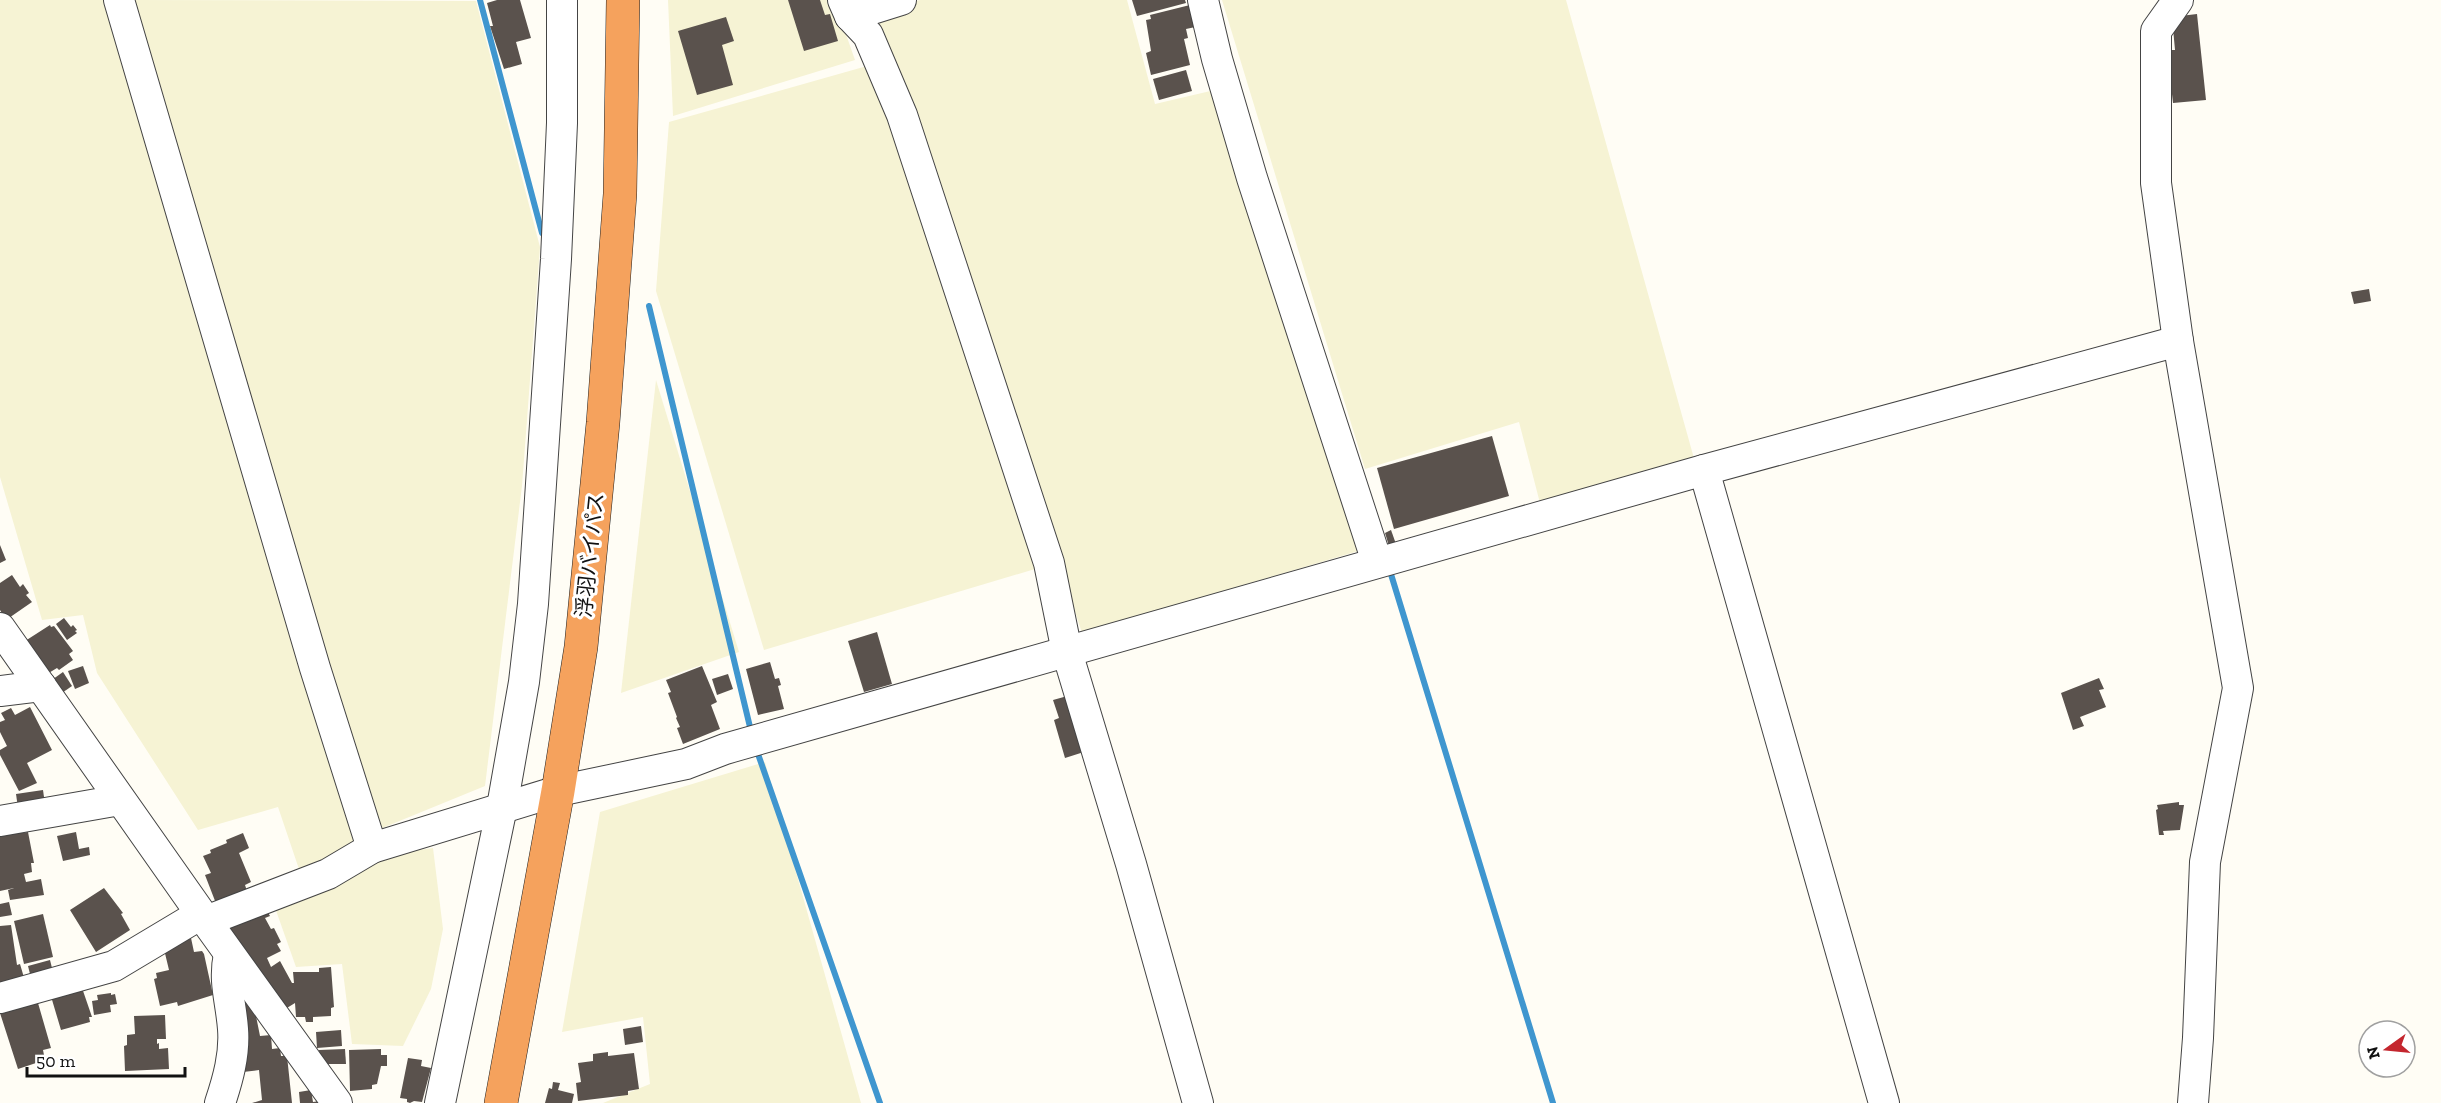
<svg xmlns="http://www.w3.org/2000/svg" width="2441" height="1103" font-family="'Zilla Slab','Noto Sans JP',serif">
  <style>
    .farmland { fill: #f6f3d4 }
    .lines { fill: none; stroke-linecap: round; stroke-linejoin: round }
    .stream { stroke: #3f96cf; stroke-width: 6 }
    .building { fill: #5a524d }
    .minor-casing { stroke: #444; stroke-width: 32 }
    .highway-casing { stroke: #222; stroke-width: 34 }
    .minor { stroke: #fff; stroke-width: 30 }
    .highway { stroke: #f5a25d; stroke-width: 33 }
    .labels { text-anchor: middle; stroke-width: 6; stroke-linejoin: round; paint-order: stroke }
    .street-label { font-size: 21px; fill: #111; stroke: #fff }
  </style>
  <rect width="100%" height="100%" fill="#fffdf5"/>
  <!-- farmland -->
  <g class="farmland">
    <path d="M 0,0 L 114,0 L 365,845 L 301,875 L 278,807 L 198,830 L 97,673 L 83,615 L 42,620 L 0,477 Z"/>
    <path d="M 134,0 L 476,1 L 540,247 L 522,486 L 485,786 L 375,831 Z"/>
    <path d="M 668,0 L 834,0 L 855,60 L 673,116 Z"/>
    <path d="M 920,0 L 1127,0 L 1155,104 L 1219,89 L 1365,549 L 1082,633 L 944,209 L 868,15 Z"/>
    <path d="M 1222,0 L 1566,0 L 1695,462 L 1541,507 L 1519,422 L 1365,469 Z"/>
    <path d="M 867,66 L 893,116 L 969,342 L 1035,569 L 764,650 L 656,291 L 669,122 Z"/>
    <path d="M 656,380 L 739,652 L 621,693 Z"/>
    <path d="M 765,762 L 861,1103 L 603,1103 L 650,1084 L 643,1017 L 562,1032 L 600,812 Z"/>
    <path d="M 433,848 L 443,929 L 431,989 L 403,1046 L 352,1044 L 342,964 L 296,967 L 273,902 L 383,855 Z"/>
  </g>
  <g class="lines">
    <!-- stream -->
    <g class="stream">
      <path d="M 480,0 L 542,233"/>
      <path d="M 649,306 L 750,727"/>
      <path d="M 1390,571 L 1553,1103"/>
      <path d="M 758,754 L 880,1103"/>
    </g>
  </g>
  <!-- building -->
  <g class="building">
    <path d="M 497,0 L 520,0 L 531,38 L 516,42 L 522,64 L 504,69 L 490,26 L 493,26 L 487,3 Z"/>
    <path d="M 788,0 L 820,0 L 825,15 L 830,14 L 838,41 L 804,51 Z"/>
    <path d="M 1132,0 L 1185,0 L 1186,3 L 1137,16 Z"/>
    <path d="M 1194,4 L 1200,26 L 1186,29 L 1188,38 L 1184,39 L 1190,65 L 1151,75 L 1146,53 L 1151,51 L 1146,20 L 1151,19 L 1150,15 Z"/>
    <path d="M 2197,14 L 2206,100 L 2173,103 L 2167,50 L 2175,50 L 2172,17 Z"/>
    <path d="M 726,17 L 734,41 L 722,45 L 733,85 L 697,95 L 678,31 Z"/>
    <path d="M 1186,70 L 1192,91 L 1159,100 L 1153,79 Z"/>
    <path d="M 2369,289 L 2371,301 L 2354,304 L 2351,292 Z"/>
    <path d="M 1492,436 L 1509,496 L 1394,529 L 1377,468 Z"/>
    <path d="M 1391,530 L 1396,544 L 1389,546 L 1385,533 Z"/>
    <path d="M 0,545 L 6,560 L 0,563 Z"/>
    <path d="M 12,575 L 20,587 L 23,584 L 29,593 L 26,595 L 32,602 L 6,620 L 0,610 L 0,583 Z"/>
    <path d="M 64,618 L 71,627 L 73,625 L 77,630 L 75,631 L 77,633 L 67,640 L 56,624 Z"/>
    <path d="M 50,625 L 51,627 L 54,626 L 73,651 L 69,654 L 73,660 L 59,670 L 57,668 L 47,674 L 22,643 Z"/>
    <path d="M 877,632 L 892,684 L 864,692 L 848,641 Z"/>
    <path d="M 770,662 L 775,679 L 779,678 L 781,685 L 778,686 L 784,709 L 758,715 L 746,669 Z"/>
    <path d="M 83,666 L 89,683 L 75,689 L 68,671 Z"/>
    <path d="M 702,666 L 717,702 L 711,705 L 720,729 L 683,744 L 677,728 L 680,727 L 676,718 L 677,717 L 668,693 L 671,692 L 666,680 Z"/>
    <path d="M 63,672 L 72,686 L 59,695 L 49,682 Z"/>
    <path d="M 728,674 L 733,689 L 717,695 L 712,679 Z"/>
    <path d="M 2099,678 L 2104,689 L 2099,690 L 2106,707 L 2080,717 L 2084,726 L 2073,730 L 2061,693 Z"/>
    <path d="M 1071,695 L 1087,751 L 1065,758 L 1054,720 L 1059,718 L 1053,700 Z"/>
    <path d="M 30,707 L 52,750 L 27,763 L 37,783 L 19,791 L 0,755 L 0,750 L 7,746 L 0,732 L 0,722 L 5,720 L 1,713 L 11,708 L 15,715 Z"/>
    <path d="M 43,790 L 45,804 L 18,808 L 16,794 Z"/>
    <path d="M 2179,802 L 2179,805 L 2184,805 L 2180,830 L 2163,831 L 2164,835 L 2159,835 L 2156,810 L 2158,809 L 2157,805 Z"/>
    <path d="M 21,830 L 22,833 L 28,832 L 34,863 L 31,863 L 32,872 L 24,874 L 26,882 L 41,879 L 44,895 L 10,900 L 8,890 L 14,888 L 0,891 L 0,834 Z"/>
    <path d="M 76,832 L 79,849 L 89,847 L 90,855 L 63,861 L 57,836 Z"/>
    <path d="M 243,833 L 249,848 L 239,853 L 251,882 L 245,885 L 247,891 L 217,906 L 205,875 L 211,873 L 203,856 L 211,853 L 210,850 L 227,843 L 226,840 Z"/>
    <path d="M 104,888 L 123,913 L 121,914 L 130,930 L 96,952 L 70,910 Z"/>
    <path d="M 9,902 L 12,915 L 0,917 L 0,904 Z"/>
    <path d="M 266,909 L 270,916 L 265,918 L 271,929 L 274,928 L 281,942 L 277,944 L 281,951 L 267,958 L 271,967 L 280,961 L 292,983 L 294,983 L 293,972 L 319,972 L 319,968 L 331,967 L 334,1007 L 331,1008 L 331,1016 L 313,1017 L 313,1022 L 306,1022 L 305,1017 L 296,1017 L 295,1003 L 282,1011 L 227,926 Z"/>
    <path d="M 43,914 L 53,957 L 24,964 L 14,921 Z"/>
    <path d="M 11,925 L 17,965 L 20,964 L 25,981 L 0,988 L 0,926 Z"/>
    <path d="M 191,938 L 194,952 L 202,951 L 204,954 L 213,995 L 178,1006 L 177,1002 L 160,1006 L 154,979 L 157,978 L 156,973 L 169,970 L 163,945 Z"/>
    <path d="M 50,960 L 54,976 L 32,982 L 28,966 Z"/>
    <path d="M 81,985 L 92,1017 L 89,1017 L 90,1022 L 61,1030 L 50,993 Z"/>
    <path d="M 111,993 L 111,995 L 115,994 L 117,1004 L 110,1005 L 111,1012 L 94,1015 L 92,1001 L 98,1000 L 97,995 Z"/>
    <path d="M 35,999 L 36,1004 L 38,1003 L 51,1048 L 43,1050 L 45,1060 L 18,1069 L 0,1013 Z"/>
    <path d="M 237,1004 L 247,1004 L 256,1016 L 260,1036 L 271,1035 L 272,1049 L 280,1048 L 281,1056 L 287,1056 L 292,1103 L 252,1103 L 262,1100 L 259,1070 L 243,1072 Z"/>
    <path d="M 165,1015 L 166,1039 L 157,1039 L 157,1044 L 159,1043 L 159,1049 L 168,1048 L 169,1069 L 125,1071 L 124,1046 L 127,1045 L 127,1035 L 135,1034 L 134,1016 Z"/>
    <path d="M 641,1026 L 643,1042 L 625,1045 L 623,1029 Z"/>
    <path d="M 341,1030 L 342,1046 L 317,1048 L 316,1032 Z"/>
    <path d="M 345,1049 L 346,1064 L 320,1064 L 319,1050 Z"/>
    <path d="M 381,1049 L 381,1055 L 387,1055 L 387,1066 L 381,1066 L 377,1084 L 372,1085 L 372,1089 L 350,1091 L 349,1050 Z"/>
    <path d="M 608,1052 L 608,1056 L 634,1053 L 639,1089 L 628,1091 L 628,1095 L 578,1101 L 576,1083 L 581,1082 L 578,1063 L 593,1061 L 593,1054 Z"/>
    <path d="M 408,1058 L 422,1060 L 421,1066 L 431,1068 L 422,1102 L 414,1101 L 410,1103 L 407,1102 L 407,1099 L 400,1098 Z"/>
    <path d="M 553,1082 L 560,1083 L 558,1090 L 574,1094 L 572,1103 L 545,1103 L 549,1088 L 552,1089 Z"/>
    <path d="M 311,1090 L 313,1102 L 320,1101 L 320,1103 L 300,1103 L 299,1092 Z"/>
  </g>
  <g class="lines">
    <!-- minor casing -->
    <g class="minor-casing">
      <g id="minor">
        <path d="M 119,0 L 315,668 L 372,848"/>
        <path d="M 843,0 L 850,16 L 868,35 L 902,115 L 1049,563 L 1067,652 L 1131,864 L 1198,1103"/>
        <path d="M 1203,0 L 1217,59 L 1252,178 L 1377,562"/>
        <path d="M 2178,0 L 2156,31 L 2156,183 L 2178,341 L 2238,688 L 2205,862 L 2198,1038 L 2193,1103"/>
        <path d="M 850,16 L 901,0"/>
        <path d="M 1704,470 L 1884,1103"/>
        <path d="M 0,628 L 206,921 L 337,1103"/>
        <path d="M 0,691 L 41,686"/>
        <path d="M 0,821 L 120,800"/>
        <path d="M 206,921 L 328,874 L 372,848 L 558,791 L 686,764 L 725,749 L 1704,470 L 2178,341"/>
        <path d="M 0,998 L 114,966 L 201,914"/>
        <path d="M 220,1103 C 228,1079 235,1054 233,1029 C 231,1001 223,982 229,954"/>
        <path d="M 440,1103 L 502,807 L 524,682 L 533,604 L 556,259 L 562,123 L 562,0"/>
      </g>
    </g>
    <!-- highway casing -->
    <g class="highway-casing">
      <path id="highway" d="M 501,1103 L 558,791 L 581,647 L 603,423 L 620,194 L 623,0"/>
    </g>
    <!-- minor -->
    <use href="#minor" class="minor"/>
    <!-- highway -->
    <use href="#highway" class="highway"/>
  </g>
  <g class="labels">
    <!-- street labels -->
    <g class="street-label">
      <text transform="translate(590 555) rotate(-84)" y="7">浮羽バイパス</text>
    </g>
  </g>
  <!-- north arrow -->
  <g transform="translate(2387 1049) rotate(255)"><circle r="28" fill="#ffffff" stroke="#a0a0a0" stroke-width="1.5"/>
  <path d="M0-4.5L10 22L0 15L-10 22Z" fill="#c4262e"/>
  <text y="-9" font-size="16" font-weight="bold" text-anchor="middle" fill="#111111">N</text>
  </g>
  <!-- scale -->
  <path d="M27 1067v9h158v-9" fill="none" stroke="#111111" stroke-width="3"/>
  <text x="36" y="1067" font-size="18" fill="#111111" stroke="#ffffff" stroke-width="4.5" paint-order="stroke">50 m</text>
</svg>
